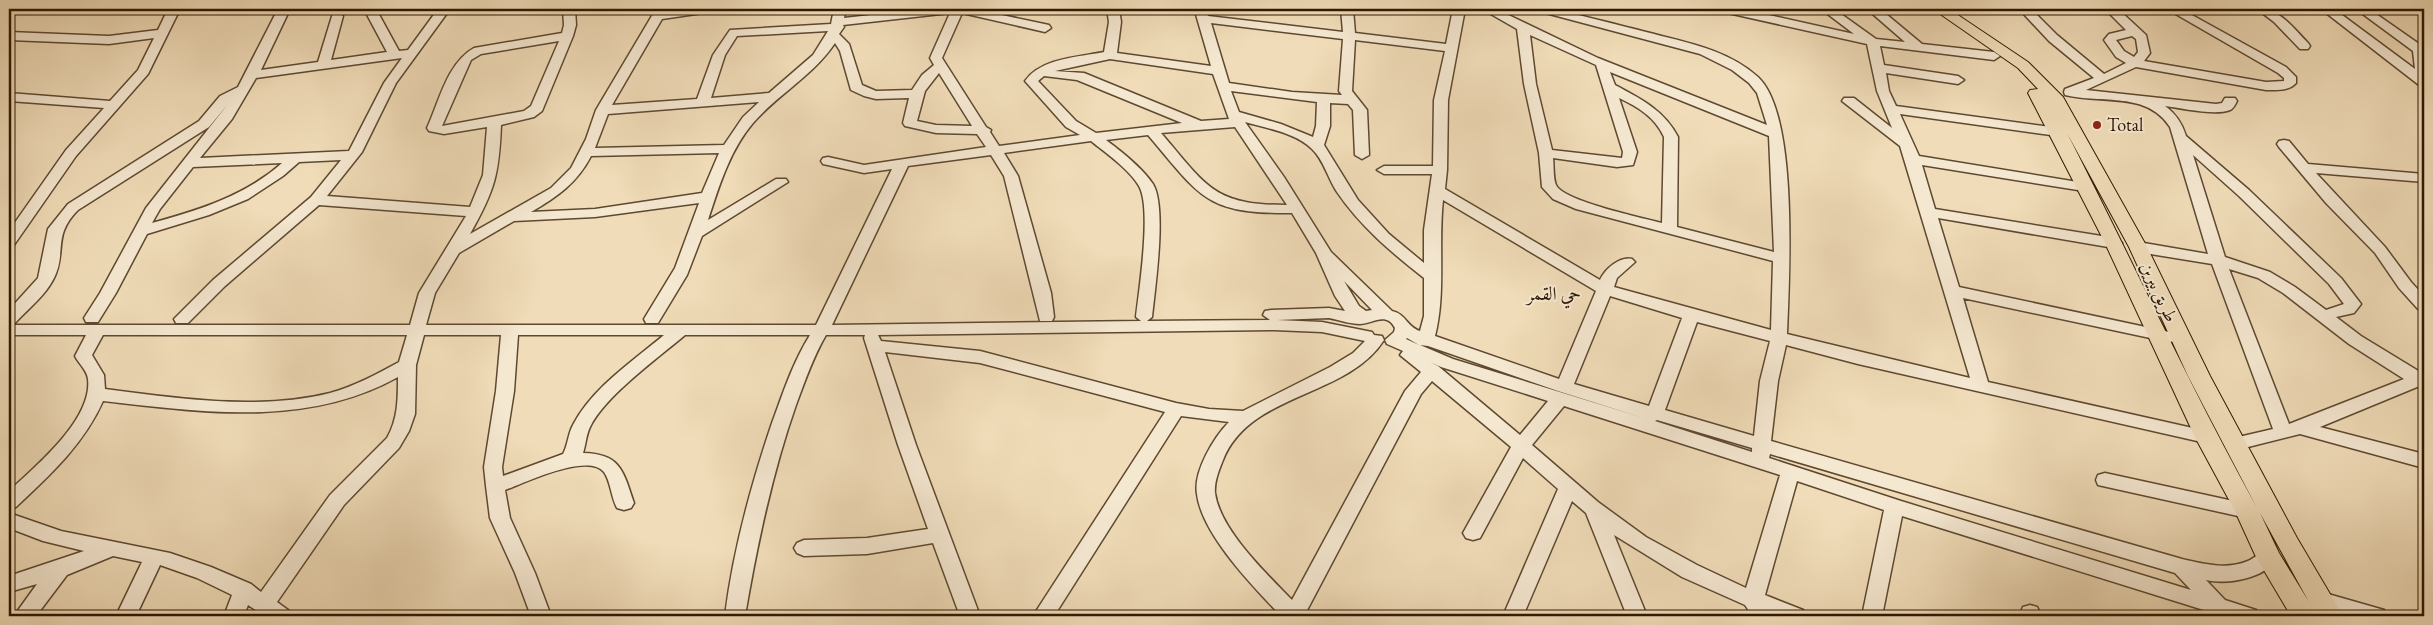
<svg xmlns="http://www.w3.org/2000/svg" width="2433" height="625" font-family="'EB Garamond',Amiri,serif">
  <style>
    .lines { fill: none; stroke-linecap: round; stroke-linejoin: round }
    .minor-casing { stroke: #5e4930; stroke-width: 3 }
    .major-casing { stroke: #2e1802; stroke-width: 2 }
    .minor { fill: #f5e8d1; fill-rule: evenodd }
    .major { fill: #f0dcb8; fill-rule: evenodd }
    .poi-dot { fill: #8f2418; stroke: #f5e8d1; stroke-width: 2 }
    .labels { text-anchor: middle; stroke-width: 4; stroke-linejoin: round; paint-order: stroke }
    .poi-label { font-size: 18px; fill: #2e1802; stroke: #f5e8d1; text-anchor: start }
    .street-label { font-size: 18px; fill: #2e1802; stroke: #f5e8d1 }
    .neighbourhood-label { font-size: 19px; fill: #2e1802; stroke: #f5e8d1 }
  </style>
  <rect width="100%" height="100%" fill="#f0dcb8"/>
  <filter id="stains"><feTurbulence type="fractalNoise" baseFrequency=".004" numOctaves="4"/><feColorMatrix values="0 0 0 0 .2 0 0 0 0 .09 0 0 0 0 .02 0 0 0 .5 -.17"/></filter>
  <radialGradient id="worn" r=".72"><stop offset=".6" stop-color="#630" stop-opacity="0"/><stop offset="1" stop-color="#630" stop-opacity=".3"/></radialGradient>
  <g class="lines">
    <!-- minor casing -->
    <g class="minor-casing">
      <g id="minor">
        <path d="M 168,9 L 180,9 L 148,74 L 76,156 L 14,245 L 9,246 L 9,231 L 66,150 L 104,108 L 9,101 L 9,93 L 110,101 L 138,70 L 154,38 L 109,44 L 9,40 L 9,32 L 109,36 L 158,30 Z"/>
        <path d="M 278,9 L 290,9 L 261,70 L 318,62 L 333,13 L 337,12 L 343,16 L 331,60 L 387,52 L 364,9 L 376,9 L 399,51 L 408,50 L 438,9 L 450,9 L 396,83 L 362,152 L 327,196 L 470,207 L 483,175 L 487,127 L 444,134 L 429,131 L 427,128 C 439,102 447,63 474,48 L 562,33 L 564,25 L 563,9 L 575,9 L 576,25 L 573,36 L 542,111 L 534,117 L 501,125 C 499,174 495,190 470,234 L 551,188 L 571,168 L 586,139 L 596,110 L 653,14 L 635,11 L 633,9 L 668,9 L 667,11 L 709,9 L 703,13 L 662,19 L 612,105 L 697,99 L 713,55 L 730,30 L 831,24 L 834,9 L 846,9 L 844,18 L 925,9 L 974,9 L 1049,25 L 1051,28 L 1045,32 L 962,13 L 942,58 L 986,127 L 991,130 L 990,132 L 999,146 L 1080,135 L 1066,127 L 1025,81 C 1041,58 1079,57 1104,52 L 1109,22 L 1107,9 L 1119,9 L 1121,22 L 1117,53 L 1211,66 L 1195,11 L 1197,9 L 1205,9 L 1208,16 L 1343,32 L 1341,9 L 1353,9 L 1355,33 L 1446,44 L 1453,9 L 1465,9 L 1448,100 L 1447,170 L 1445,189 L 1600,280 C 1605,269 1620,256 1632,259 L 1635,262 L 1617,278 L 1614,287 L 1771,330 L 1773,261 L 1576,209 L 1553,199 L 1542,187 L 1539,153 L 1524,84 L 1517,29 L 1482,9 L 1496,9 L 1598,58 L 1767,125 L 1757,93 L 1749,83 L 1732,70 L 1700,54 L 1538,11 L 1536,9 L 1555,9 C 1585,17 1616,24 1646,32 C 1684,42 1727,49 1758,77 C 1799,115 1789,279 1787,334 L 1970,378 L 1900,146 L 1842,101 L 1844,98 L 1854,98 L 1892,128 L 1877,91 L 1867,44 L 1728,13 L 1722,9 L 1742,9 L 1854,34 L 1821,9 L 1834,9 L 1876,39 L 1905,42 L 1867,9 L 1880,9 L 1922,44 L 1994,52 L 2000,56 L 1994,60 L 1880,46 L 1884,65 L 1958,76 L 1964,80 L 1958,84 L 1886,73 L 1889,91 L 1896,106 L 2058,128 L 2065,132 L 2058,136 L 1900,114 L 1919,156 L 2084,183 L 2091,187 L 2084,191 L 1922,165 L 1935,209 L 2114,238 L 2122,243 L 2114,248 L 1938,218 L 1959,287 L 2169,332 L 2175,333 L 2177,337 L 2175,341 L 2169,342 L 1963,298 L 1988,382 L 2206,431 L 2212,433 L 2215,437 L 2212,441 L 2206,443 L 1858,364 L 1786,345 L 1778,381 L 1771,441 L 2182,559 C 2204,564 2226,570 2248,561 C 2255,558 2260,552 2268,549 L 2275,552 L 2278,557 C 2267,578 2228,585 2206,580 L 2225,600 L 2256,610 L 2259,616 L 2223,616 L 1902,516 L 1882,616 L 1862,616 L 1884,510 L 1797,481 L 1765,595 L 1803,610 L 1806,616 L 1774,616 L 1766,613 L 1758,616 L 1751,614 L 1745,605 L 1682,577 L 1614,535 L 1647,616 L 1627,616 L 1586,513 L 1572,501 L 1523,616 L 1503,616 L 1558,489 L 1523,458 L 1480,538 L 1473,540 L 1466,538 L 1463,533 L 1511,447 L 1432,381 L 1421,394 L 1304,616 L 1281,616 C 1254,587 1202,535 1197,494 C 1193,472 1214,437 1229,422 L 1181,416 L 1054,616 L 1033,616 L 1165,412 L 980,363 L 885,352 L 916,445 L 980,616 L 960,616 L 933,543 L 867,554 L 804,556 L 797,553 L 794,548 L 797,543 L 804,540 L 867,538 L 928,529 L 898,445 L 864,338 L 865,335 L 826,335 C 813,357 805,381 796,405 C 772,473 757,545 745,616 L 725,616 C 733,551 751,485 772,423 C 783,393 793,362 810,335 L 685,335 C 658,358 605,396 590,427 C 586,435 586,444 583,453 C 621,454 623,471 634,503 L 631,508 L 624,510 L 617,508 C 611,497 611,482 604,472 C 588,452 524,483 505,490 L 510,518 L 535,573 L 551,616 L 531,616 L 515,573 L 490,518 L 486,486 L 484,467 L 496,391 L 501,335 L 424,335 L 416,365 L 415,414 L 409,431 L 399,448 L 344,505 L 277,602 L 288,610 L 291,616 L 265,616 L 248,605 L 244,616 L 224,616 L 232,595 L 197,578 L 160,565 L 136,616 L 116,616 L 142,562 L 113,556 L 67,575 L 36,616 L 14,616 L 37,584 L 9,592 L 9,576 L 84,551 L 43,541 L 9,528 L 9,513 L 61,531 L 170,553 L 211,567 L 251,584 L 261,592 L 330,495 L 387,438 C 398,419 398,399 398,377 C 307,428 201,412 103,401 C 84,444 50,475 16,507 L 9,509 L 9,491 C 35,467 93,419 88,379 C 87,370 79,364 75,356 L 86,335 L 9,335 L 9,325 L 410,325 L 419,293 L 466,216 L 319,205 L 225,286 L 188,323 L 176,323 L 174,319 L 213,280 L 311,197 L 341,160 L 299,162 L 283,176 L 248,199 L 209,215 L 147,234 L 116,293 L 98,322 L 86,322 L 84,318 L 100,293 L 146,208 L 228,104 L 209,127 L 78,210 C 52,236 67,252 54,278 C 45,296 28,309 15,323 L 9,324 L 9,310 L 38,278 L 48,229 L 68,204 L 199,121 L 220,96 L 238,87 ZM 950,13 L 930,58 L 934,65 L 922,75 L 912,90 L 876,91 L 862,85 L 849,44 L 839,34 L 844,27 L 843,25 ZM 1211,23 L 1343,39 L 1339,91 L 1342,95 L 1292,92 L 1229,83 ZM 828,31 L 813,55 L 769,93 L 711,98 L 725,55 L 737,36 ZM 1530,35 L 1596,65 L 1623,152 L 1622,158 L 1552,150 L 1536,84 ZM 1355,40 L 1445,51 L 1434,100 L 1433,166 L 1384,166 L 1377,170 L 1384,174 L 1432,174 L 1424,230 L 1424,263 L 1389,234 L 1358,200 L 1324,145 L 1330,126 L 1330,103 L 1348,104 L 1353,110 L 1355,155 L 1362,159 L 1369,155 L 1367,110 L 1352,91 ZM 559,41 L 531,106 L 524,111 L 442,126 L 471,60 L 481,54 ZM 835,43 L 840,51 L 851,90 L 864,96 L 876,99 L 909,98 L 903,123 L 905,126 L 936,133 L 977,134 L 986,147 L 864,165 L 828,157 L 823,158 L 821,161 L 823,164 L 864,173 L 892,169 L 816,325 L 426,325 L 435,293 L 459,253 L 514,221 L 595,217 L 699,203 L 675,268 L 644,319 L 646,323 L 658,323 L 687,275 L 702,236 L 788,182 L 786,179 L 776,179 L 708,220 C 719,186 730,150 753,123 C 778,94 813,76 835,43 ZM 402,58 L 384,83 L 349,151 L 200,158 L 232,119 L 256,78 ZM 1110,59 L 1213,74 L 1229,119 L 1201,121 L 1084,73 L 1055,71 ZM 1610,72 L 1769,136 L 1774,252 L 1677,227 L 1678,137 C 1664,110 1641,99 1615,85 ZM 939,73 L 972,126 L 936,125 L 917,121 L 925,91 ZM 1044,76 L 1077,80 L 1182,123 L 1096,133 L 1076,121 L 1038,81 ZM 1231,91 L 1317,102 L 1316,126 L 1313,137 L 1281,124 L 1239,112 ZM 1619,98 C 1638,107 1655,117 1664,137 L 1662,223 C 1643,218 1563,201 1556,185 C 1553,178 1554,166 1553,158 L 1617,167 L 1633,165 L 1637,152 ZM 759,102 L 743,117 L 724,145 L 595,148 L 608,114 ZM 1245,122 C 1266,128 1296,133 1312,149 C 1324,160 1328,179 1337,192 C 1360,226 1392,253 1424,278 L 1424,316 L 1420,331 C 1407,327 1406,314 1392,311 L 1331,252 L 1284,177 ZM 1235,127 L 1287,205 C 1212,205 1207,186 1161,133 ZM 1148,135 C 1201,197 1205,214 1292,213 L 1316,253 L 1335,296 L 1345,311 L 1329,308 L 1271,310 L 1265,311 L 1263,315 L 1270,320 L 1147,321 L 1152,317 C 1155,288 1167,207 1153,184 C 1143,169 1121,151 1106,140 ZM 1091,141 C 1106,153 1130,170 1139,186 C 1152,208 1139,290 1136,317 L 1141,321 L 832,325 L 908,166 L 991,155 L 1004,176 L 1040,321 L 1052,321 L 1054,317 L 1051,293 L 1018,176 L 1004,153 ZM 719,153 L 702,193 L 595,209 L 531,212 C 557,197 577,183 591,156 ZM 282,163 C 245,196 199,210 152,223 L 160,209 L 193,167 ZM 1443,200 L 1596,291 L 1559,379 L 1435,336 C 1446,294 1438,245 1443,200 ZM 1344,281 L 1372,310 L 1366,311 L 1359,306 ZM 1610,296 L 1682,318 L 1649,406 L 1574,384 ZM 1329,318 C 1339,320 1350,324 1360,324 C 1372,324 1386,311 1395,328 L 1394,332 L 1385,340 L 1387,344 L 1403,351 L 1400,355 L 1421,372 L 1405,391 L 1292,600 C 1267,574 1220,530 1215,493 C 1214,482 1219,470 1223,460 C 1250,392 1347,398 1384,340 L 1382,336 L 1374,335 L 1372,332 L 1322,322 L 1277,320 ZM 1697,322 L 1770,341 L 1760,381 L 1754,436 L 1665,410 ZM 1274,330 L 1322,332 L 1365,341 L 1353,353 L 1330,367 L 1243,411 L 1209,409 L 1176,403 L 980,351 L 881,341 L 878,335 ZM 103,335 L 407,335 L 399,362 C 377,374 355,386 330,393 C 258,411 177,398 105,389 L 104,375 L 92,355 ZM 518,335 L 664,335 C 633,361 592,388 573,425 C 568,434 568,445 563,454 L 503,476 L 502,467 L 514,391 ZM 1407,338 L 1419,345 L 1406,339 ZM 1420,345 L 1428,346 L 1558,391 L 1647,419 L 1453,359 ZM 1430,362 L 1441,367 L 1548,401 L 1520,435 L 1438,366 ZM 1564,406 L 1780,475 L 1746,588 L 1697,565 L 1646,537 L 1598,502 L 1532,445 ZM 1657,420 L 1752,448 L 1752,452 L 1655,421 ZM 1770,454 L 2175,573 L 2191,590 L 1901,501 L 1769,458 Z"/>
        <path d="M 2019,9 L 2031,9 L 2057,35 L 2104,74 L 2126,63 L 2116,57 L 2104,40 L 2109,34 L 2126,30 L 2105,9 L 2118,9 L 2146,35 L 2150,53 L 2144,61 L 2266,82 L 2284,81 L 2284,78 L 2278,73 L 2167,9 L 2181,9 L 2286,67 L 2296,77 L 2296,83 C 2289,91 2277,90 2266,90 L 2136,67 L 2086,90 L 2216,104 L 2222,103 L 2225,98 L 2235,98 L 2237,101 C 2235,105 2233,109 2230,110 C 2215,116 2181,108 2165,106 C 2176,114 2182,123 2186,136 L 2249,190 L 2341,278 L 2361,304 L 2354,313 L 2336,317 L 2361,336 L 2420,372 L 2424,371 L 2424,389 L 2417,387 L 2320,427 L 2424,454 L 2424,468 L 2300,434 L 2236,450 L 2230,449 L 2227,444 L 2230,439 L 2273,429 L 2212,264 L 2138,252 L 2130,247 L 2138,242 L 2208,254 L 2170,127 C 2147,91 2102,104 2065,95 L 2064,92 L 2065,89 L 2094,78 L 2049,41 ZM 2132,36 L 2136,39 L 2138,52 L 2134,57 L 2124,51 L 2116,40 ZM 2193,155 L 2239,196 L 2329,284 L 2344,304 L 2326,310 L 2295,287 L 2270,272 L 2225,257 ZM 2229,269 L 2258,278 L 2283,293 L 2349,344 L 2404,379 L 2289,424 Z"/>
        <path d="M 2257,9 C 2280,8 2293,28 2308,43 L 2310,46 L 2308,49 L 2300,49 L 2274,22 Z"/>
        <path d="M 2321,9 L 2334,9 L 2415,69 L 2413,51 L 2356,9 L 2369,9 L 2422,46 L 2424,49 L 2424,86 L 2419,85 Z"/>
        <path d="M 2284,140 L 2289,141 L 2308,164 L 2424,174 L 2424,182 L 2316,173 L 2385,247 L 2411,282 L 2424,296 L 2424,310 L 2418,309 L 2399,288 L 2375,253 L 2326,203 L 2279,147 L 2277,144 L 2279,141 Z"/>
        <path d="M 2105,473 L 2247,504 L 2254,506 L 2257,511 L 2254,516 L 2247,518 L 2098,485 L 2096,480 L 2098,475 Z"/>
        <path d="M 2321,592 L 2384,610 L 2387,616 L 2349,616 L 2314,606 L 2311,600 L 2314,594 Z"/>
        <path d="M 2030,605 L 2037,607 L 2040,613 L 2039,616 L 2019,616 L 2023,607 Z"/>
      </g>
    </g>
    <!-- major casing -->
    <g class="major-casing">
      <path id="major" d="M 1933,9 L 1949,9 L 2028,62 L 2063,97 L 2147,247 L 2210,376 L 2297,538 L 2343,616 L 2291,616 L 2256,557 L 2235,511 L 2195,437 L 2105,243 L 2028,93 L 2030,90 L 2038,89 L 2018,68 ZM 2067,133 L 2129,247 L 2188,376 L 2257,508 C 2189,385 2131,258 2067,133 ZM 2260,513 L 2309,602 L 2279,553 Z"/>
    </g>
    <!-- minor -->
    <use href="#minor" class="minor"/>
    <!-- major -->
    <use href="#major" class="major"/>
  </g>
  <!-- markers -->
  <circle class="poi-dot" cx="2097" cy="125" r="5"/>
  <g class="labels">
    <!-- poi labels -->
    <g class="poi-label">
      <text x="2107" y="131">Total</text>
    </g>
    <!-- street labels -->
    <g class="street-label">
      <text transform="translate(2159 292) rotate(65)" y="6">طريق بيرين</text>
    </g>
    <!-- neighbourhood labels -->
    <g class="neighbourhood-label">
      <text x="1554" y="300">حي القمر</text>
    </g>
  </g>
  <!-- margin -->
  <rect width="2433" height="625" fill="none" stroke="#f0dcb8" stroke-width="30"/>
  <rect x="10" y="10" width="2413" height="605" fill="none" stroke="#2e1802" stroke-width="2.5"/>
  <rect x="15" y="15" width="2403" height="595" fill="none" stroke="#2e1802"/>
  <rect width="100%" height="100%" filter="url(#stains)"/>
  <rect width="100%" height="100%" fill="url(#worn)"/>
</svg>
